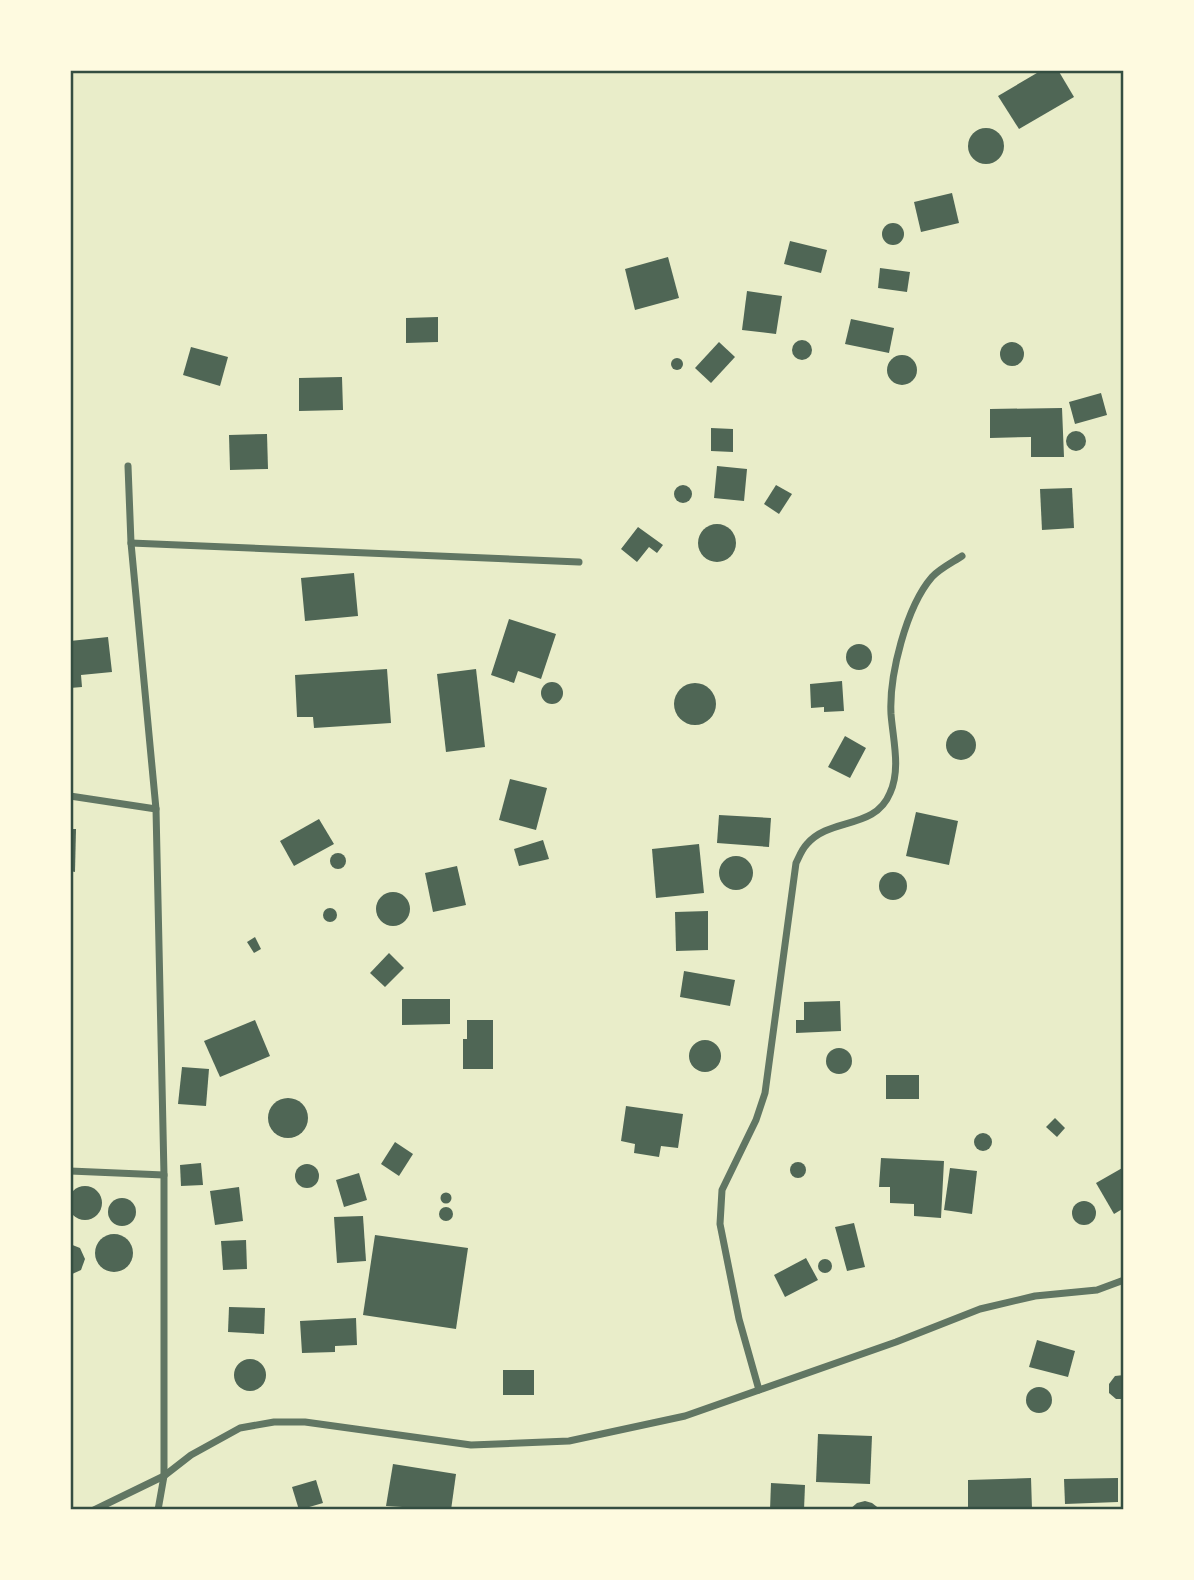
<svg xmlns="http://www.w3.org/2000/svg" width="1194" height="1580" font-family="'Varela Round',sans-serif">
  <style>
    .building { fill: #4f6655 }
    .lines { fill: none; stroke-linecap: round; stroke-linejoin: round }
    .minor { stroke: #617663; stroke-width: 7 }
    .neatline { fill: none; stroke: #344e41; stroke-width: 2.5 }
  </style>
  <rect width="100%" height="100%" fill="#e9edc9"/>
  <!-- building -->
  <g class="building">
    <path d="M 1042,70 L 1058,70 L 1074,97 L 1019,129 L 998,96 Z"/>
    <circle cx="986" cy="146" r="18"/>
    <path d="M 952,193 L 959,223 L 921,232 L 914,202 Z"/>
    <circle cx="893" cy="234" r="11"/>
    <path d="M 790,241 L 827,250 L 821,273 L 784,264 Z"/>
    <path d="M 668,257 L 679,298 L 635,310 L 625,269 Z"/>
    <path d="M 880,268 L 910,272 L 907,292 L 878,288 Z"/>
    <path d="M 747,291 L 782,296 L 776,334 L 742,330 Z"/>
    <path d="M 438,317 L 438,342 L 406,343 L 406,318 Z"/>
    <path d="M 851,319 L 894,328 L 889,353 L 845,344 Z"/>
    <circle cx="802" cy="350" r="10"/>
    <circle cx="1012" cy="354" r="12"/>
    <path d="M 719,342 L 735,357 L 711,383 L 695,368 Z"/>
    <path d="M 191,347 L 228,357 L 220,386 L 183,375 Z"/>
    <circle cx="902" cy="370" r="15"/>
    <circle cx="677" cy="364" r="6"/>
    <path d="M 342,377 L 343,410 L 299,411 L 299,378 Z"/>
    <path d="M 1101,393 L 1107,415 L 1075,424 L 1069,402 Z"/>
    <path d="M 1062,408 L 1064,457 L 1031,457 L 1031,437 L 990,438 L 990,409 Z"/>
    <path d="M 711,428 L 733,429 L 733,452 L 711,451 Z"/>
    <circle cx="1076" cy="441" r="10"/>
    <path d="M 267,434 L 268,469 L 230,470 L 229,435 Z"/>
    <path d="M 717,466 L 747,469 L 744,501 L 714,498 Z"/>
    <circle cx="683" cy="494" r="9"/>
    <path d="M 776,485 L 792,494 L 779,514 L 764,504 Z"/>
    <path d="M 1072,488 L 1074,528 L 1042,530 L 1040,489 Z"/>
    <circle cx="717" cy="543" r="19"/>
    <path d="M 638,527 L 663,545 L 657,553 L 649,547 L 637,562 L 621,549 Z"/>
    <path d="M 354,573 L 358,616 L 305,621 L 301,578 Z"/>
    <path d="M 509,619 L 556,634 L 541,679 L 518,671 L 514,683 L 491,675 Z"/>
    <path d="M 108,637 L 112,672 L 81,675 L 82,687 L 70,688 L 70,641 Z"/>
    <circle cx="859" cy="657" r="13"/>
    <path d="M 387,669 L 391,723 L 314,728 L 313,717 L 297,717 L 295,675 Z"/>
    <path d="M 476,669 L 485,747 L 446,752 L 437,674 Z"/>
    <path d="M 842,681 L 844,711 L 824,712 L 824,707 L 811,708 L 810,684 Z"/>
    <circle cx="552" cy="693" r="11"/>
    <circle cx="695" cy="704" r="21"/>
    <circle cx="961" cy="745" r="15"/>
    <path d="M 845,736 L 866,748 L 850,778 L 828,767 Z"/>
    <path d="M 510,779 L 547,788 L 536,830 L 499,820 Z"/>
    <path d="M 916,812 L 958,821 L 949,865 L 906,856 Z"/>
    <path d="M 719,815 L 771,818 L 769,847 L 717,843 Z"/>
    <path d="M 319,819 L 334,844 L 294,866 L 280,841 Z"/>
    <path d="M 70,829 L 76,829 L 75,872 L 70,871 Z"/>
    <path d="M 543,840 L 549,859 L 519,866 L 514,849 Z"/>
    <path d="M 699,844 L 704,893 L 656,898 L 652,849 Z"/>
    <circle cx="338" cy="861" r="8"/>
    <circle cx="736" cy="873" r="17"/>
    <path d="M 457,866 L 466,905 L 433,912 L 425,873 Z"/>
    <circle cx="893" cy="886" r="14"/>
    <circle cx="393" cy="909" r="17"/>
    <circle cx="330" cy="915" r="7"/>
    <path d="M 708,911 L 708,950 L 676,951 L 675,912 Z"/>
    <path d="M 255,937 L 261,949 L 254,953 L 247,942 Z"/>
    <path d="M 389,953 L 404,968 L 385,987 L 370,973 Z"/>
    <path d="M 684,971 L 735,980 L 730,1006 L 680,997 Z"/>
    <path d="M 402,999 L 450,999 L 450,1024 L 402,1025 Z"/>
    <path d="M 840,1001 L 841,1031 L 796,1033 L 796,1020 L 804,1020 L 804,1002 Z"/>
    <path d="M 255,1020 L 270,1056 L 220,1077 L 204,1041 Z"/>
    <path d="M 467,1020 L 493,1020 L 493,1069 L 463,1069 L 463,1039 L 467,1039 Z"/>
    <circle cx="705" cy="1056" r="16"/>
    <circle cx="839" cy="1061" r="13"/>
    <path d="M 182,1067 L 209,1069 L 206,1106 L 178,1104 Z"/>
    <rect x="886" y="1075" width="33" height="24"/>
    <circle cx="288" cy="1118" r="20"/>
    <path d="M 626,1106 L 683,1114 L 678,1148 L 661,1146 L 659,1157 L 634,1153 L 635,1144 L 621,1141 Z"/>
    <path d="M 1055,1118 L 1065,1128 L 1057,1137 L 1046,1127 Z"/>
    <circle cx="983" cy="1142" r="9"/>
    <path d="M 395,1142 L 413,1154 L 399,1176 L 381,1164 Z"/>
    <path d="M 881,1158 L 944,1161 L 941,1218 L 914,1216 L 914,1204 L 890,1203 L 890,1187 L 879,1187 Z"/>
    <circle cx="798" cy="1170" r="8"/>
    <path d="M 201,1163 L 203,1185 L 181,1186 L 180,1165 Z"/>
    <circle cx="307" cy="1176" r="12"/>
    <path d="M 1124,1167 L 1124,1208 L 1114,1214 L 1096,1183 Z"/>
    <path d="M 950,1168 L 977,1171 L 972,1214 L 944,1210 Z"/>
    <path d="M 359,1173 L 367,1200 L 344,1207 L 336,1180 Z"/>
    <circle cx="85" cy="1203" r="17"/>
    <path d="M 239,1187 L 243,1221 L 215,1225 L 210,1191 Z"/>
    <circle cx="446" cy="1198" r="5.5"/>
    <circle cx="122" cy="1212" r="14"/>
    <circle cx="1084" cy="1213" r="12"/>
    <circle cx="446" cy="1214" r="7"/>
    <path d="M 363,1216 L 366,1261 L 337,1263 L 334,1217 Z"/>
    <path d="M 854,1223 L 865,1267 L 847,1271 L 835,1227 Z"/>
    <circle cx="114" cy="1253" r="19"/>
    <path d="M 375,1235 L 468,1248 L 456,1329 L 363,1315 Z"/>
    <path d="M 246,1240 L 247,1269 L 223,1270 L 221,1241 Z"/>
    <path d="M 70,1244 L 80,1248 L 85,1259 L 81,1270 L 70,1275 Z"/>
    <path d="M 806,1258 L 818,1280 L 785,1297 L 774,1275 Z"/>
    <circle cx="825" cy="1266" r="7"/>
    <path d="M 229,1307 L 265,1308 L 264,1334 L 228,1332 Z"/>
    <path d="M 356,1318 L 357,1345 L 335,1346 L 335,1352 L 302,1353 L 300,1321 Z"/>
    <path d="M 1037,1340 L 1075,1351 L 1068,1377 L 1029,1367 Z"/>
    <circle cx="250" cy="1375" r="16"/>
    <rect x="503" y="1370" width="31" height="25"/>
    <path d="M 1124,1375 L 1124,1399 L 1116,1399 L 1109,1393 L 1109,1384 L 1115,1376 Z"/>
    <circle cx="1039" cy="1400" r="13"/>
    <path d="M 818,1434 L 872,1436 L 870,1484 L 816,1482 Z"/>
    <path d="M 393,1464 L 456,1474 L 451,1510 L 386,1506 Z"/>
    <path d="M 1031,1478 L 1032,1510 L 968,1510 L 968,1480 Z"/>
    <path d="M 1118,1478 L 1118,1502 L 1065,1504 L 1064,1479 Z"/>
    <path d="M 316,1480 L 323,1503 L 299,1510 L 292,1487 Z"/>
    <path d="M 771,1483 L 805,1485 L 804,1510 L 770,1510 Z"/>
    <path d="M 865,1501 L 872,1503 L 881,1510 L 849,1510 L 857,1503 Z"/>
  </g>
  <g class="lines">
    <!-- minor -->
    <g class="minor">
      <path d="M 128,466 L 131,543 L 156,809 L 164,1175 L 164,1476 L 158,1510"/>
      <path d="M 131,543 L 579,562"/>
      <path d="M 70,796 L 156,809"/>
      <path d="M 70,1171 L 164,1175"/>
      <path d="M 759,1390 L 739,1319 L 720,1224 L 722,1190 L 756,1120 L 765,1093 L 796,863 C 799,857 802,849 807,844 C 830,817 875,830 890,793 C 901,769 893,740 891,714 C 889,676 906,607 932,577 C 939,569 953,562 962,556"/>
      <path d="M 94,1510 L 164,1476 L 191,1455 L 240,1428 L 274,1422 L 305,1422 L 471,1445 L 569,1441 L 685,1416 L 896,1342 L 980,1309 L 1035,1296 L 1097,1290 L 1124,1280"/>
    </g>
  </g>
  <!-- border -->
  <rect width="1194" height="1580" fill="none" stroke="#fefae0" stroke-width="144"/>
  <rect x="72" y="72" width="1050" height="1436" class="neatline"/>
</svg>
